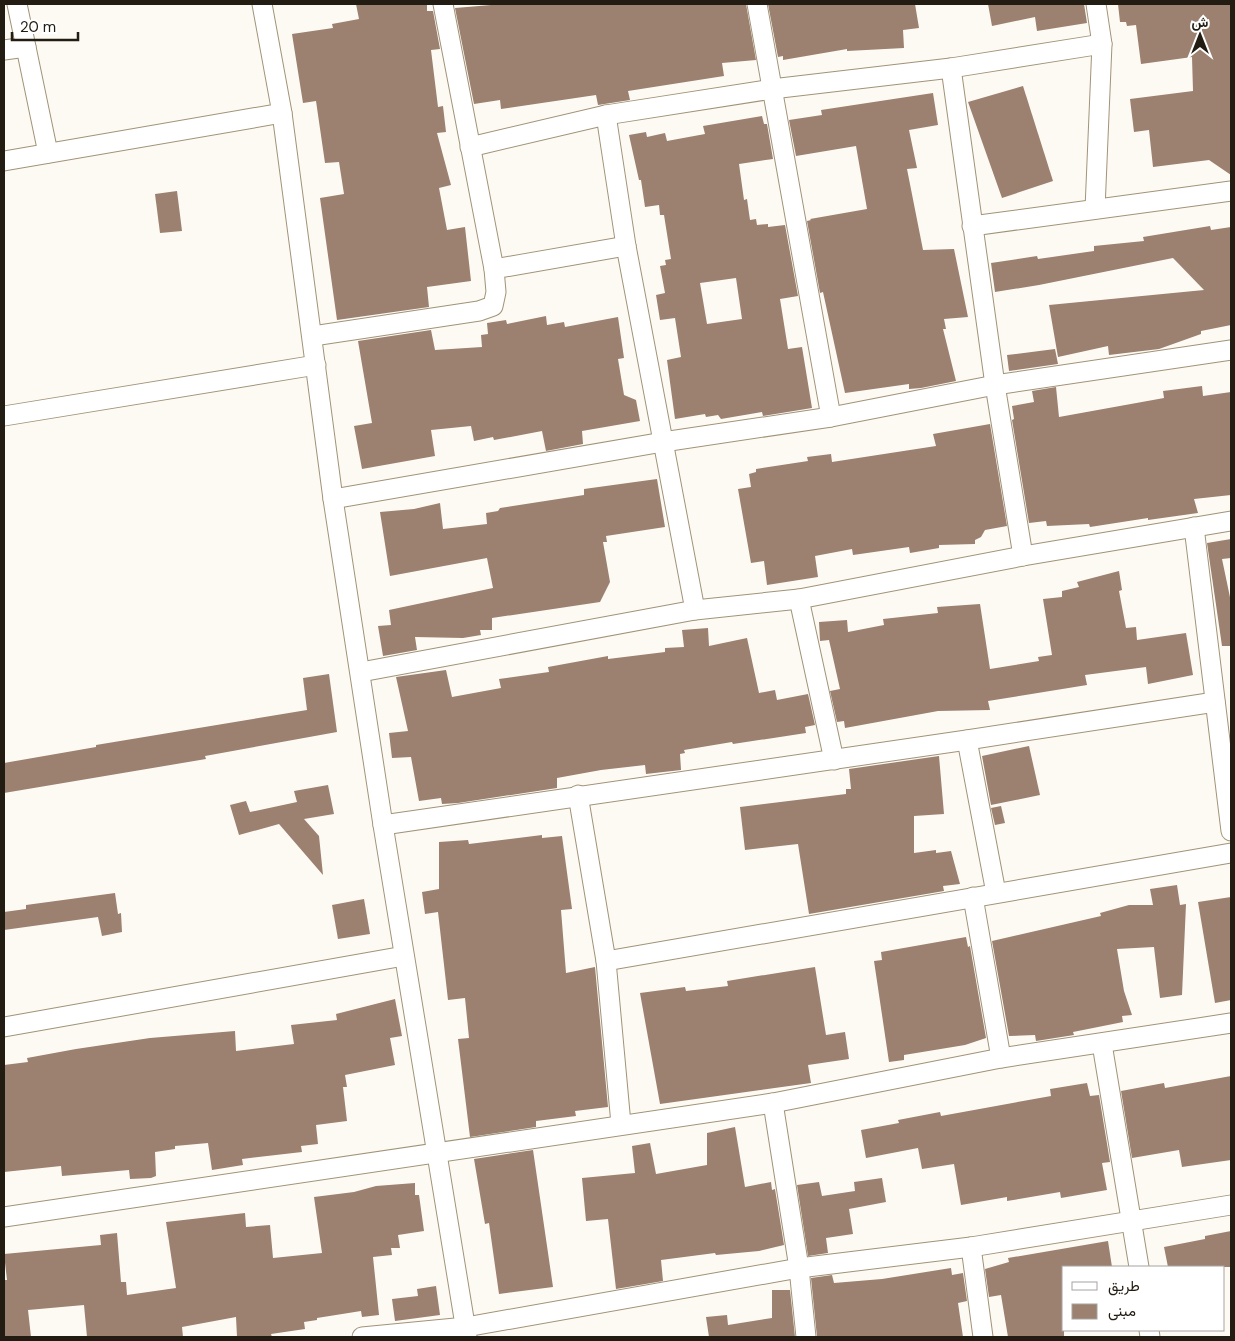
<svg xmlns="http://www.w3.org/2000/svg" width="1235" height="1341" font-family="'DM Sans',Vazirmatn,sans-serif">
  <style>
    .building { fill: #9c8070; fill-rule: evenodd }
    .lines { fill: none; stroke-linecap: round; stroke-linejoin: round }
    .minor-casing { stroke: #a19378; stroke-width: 21 }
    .minor { stroke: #fff; stroke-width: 19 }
  </style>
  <rect width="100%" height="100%" fill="#fdfaf4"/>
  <!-- building -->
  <g class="building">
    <path d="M 356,4 L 427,4 L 427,11 L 433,11 L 440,49 L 431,50 L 438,107 L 443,106 L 446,132 L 437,133 L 451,185 L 439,188 L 447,230 L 465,227 L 471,281 L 427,287 L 429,307 L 337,320 L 320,198 L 344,194 L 339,162 L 325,163 L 316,101 L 303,103 L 292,34 L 333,28 L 332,24 L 359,19 Z"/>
    <path d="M 503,4 L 746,4 L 756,60 L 722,63 L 724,76 L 628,91 L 630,100 L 598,105 L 596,95 L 501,109 L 500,100 L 474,104 L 455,8 Z"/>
    <path d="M 768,4 L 915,4 L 919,28 L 903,30 L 904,48 L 847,51 L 847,49 L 783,60 L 783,56 L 778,57 Z"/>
    <path d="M 988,4 L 1084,4 L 1087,23 L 1037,31 L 1035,17 L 992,26 Z"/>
    <path d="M 1118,4 L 1231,4 L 1231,175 L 1209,160 L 1153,167 L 1149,130 L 1134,132 L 1130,99 L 1193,91 L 1192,57 L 1141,64 L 1136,25 L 1127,26 L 1126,22 L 1120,22 Z"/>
    <path d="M 1023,86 L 1053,181 L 1002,198 L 968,102 Z"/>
    <path d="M 933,93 L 938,125 L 909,130 L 917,168 L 907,169 L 923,250 L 954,249 L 968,317 L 944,319 L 946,329 L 943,329 L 956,381 L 921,388 L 909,389 L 909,384 L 845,393 L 823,292 L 820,293 L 807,221 L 811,220 L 810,219 L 867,209 L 856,146 L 796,156 L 789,120 L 822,115 L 821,110 Z"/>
    <path d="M 762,116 L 764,124 L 767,124 L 773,159 L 739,164 L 744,200 L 747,199 L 750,220 L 756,219 L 757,225 L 768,224 L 768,227 L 785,225 L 798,296 L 780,299 L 788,349 L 802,347 L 812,408 L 763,416 L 762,412 L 721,419 L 718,415 L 706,417 L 705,414 L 675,419 L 667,360 L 681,357 L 675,318 L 660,320 L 656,295 L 665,293 L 660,266 L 666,265 L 665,260 L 671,259 L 664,215 L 660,215 L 659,205 L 645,207 L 641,180 L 639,180 L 629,135 L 646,132 L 647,137 L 665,133 L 667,141 L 705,134 L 703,126 ZM 736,278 L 742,319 L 707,324 L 700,283 Z"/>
    <path d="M 177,191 L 182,231 L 160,233 L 155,194 Z"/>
    <path d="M 1210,226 L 1211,230 L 1231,227 L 1231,325 L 1201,331 L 1201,334 L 1159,349 L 1109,355 L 1108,346 L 1058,357 L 1049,305 L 1204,290 L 1173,258 L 1039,285 L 995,292 L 991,263 L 1037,256 L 1038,259 L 1094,251 L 1094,246 L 1144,241 L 1143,237 Z"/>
    <path d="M 546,316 L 547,325 L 564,322 L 565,327 L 618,317 L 624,358 L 618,359 L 624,395 L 636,400 L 640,421 L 582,431 L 583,444 L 546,451 L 542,431 L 494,440 L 493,437 L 474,441 L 471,426 L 431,430 L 435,456 L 362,469 L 354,426 L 372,423 L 358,341 L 431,330 L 435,350 L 482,347 L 481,335 L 488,334 L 487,323 L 506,320 L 507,324 Z"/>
    <path d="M 1055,349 L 1058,364 L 1009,371 L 1007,355 Z"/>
    <path d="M 1202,386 L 1203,396 L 1231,392 L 1231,495 L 1194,499 L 1198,513 L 1148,520 L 1148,518 L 1090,527 L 1089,524 L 1047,526 L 1046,521 L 1029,523 L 1012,420 L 1014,419 L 1012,406 L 1034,402 L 1032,391 L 1056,387 L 1059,417 L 1164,398 L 1163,391 Z"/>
    <path d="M 990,424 L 1007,526 L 985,530 L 981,537 L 975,540 L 975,544 L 939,545 L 939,548 L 910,553 L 909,547 L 853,555 L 852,549 L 815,556 L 818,577 L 767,585 L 764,561 L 751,563 L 738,489 L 751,487 L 749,474 L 756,472 L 756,469 L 808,461 L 807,457 L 831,454 L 832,462 L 936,446 L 933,434 Z"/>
    <path d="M 657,479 L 665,527 L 606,536 L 607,542 L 603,542 L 610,582 L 600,602 L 492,618 L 492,630 L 480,630 L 481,635 L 463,638 L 415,637 L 417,650 L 383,656 L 378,626 L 391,625 L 389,610 L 493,588 L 487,558 L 390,576 L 380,512 L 414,509 L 440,503 L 443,529 L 487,524 L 486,513 L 498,511 L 500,508 L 584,495 L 584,489 Z"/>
    <path d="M 1231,539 L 1231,558 L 1222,559 L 1231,602 L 1231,646 L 1222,646 L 1207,543 Z"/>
    <path d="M 1119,571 L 1122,590 L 1119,591 L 1126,628 L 1136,627 L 1137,640 L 1186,633 L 1193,675 L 1148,684 L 1146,667 L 1085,675 L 1087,685 L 988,701 L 990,710 L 938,711 L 845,728 L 844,721 L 837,722 L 830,691 L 840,689 L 829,640 L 820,641 L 819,622 L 847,620 L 848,632 L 884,625 L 883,619 L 938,613 L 937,607 L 980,604 L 990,669 L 1039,661 L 1038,657 L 1052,655 L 1043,599 L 1062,597 L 1062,591 L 1079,587 L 1077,582 Z"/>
    <path d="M 708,628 L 709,646 L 747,638 L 759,693 L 775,690 L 777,700 L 808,694 L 815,725 L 805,727 L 806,733 L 733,744 L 732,742 L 684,750 L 685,753 L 680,754 L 681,770 L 646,774 L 645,765 L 601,770 L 557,778 L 557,788 L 458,803 L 442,804 L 441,798 L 419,801 L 411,757 L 392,758 L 389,733 L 408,731 L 396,677 L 446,670 L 452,697 L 501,688 L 499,679 L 549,672 L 548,667 L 608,656 L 608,659 L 665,652 L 665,648 L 684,647 L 682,630 Z"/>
    <path d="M 329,674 L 337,732 L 205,756 L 206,759 L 4,793 L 4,763 L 96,747 L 96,745 L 307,710 L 303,678 Z"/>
    <path d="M 1029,746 L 1040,795 L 991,805 L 982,756 Z"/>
    <path d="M 939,756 L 944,814 L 914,816 L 914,853 L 936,850 L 936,853 L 951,851 L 960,884 L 943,886 L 944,891 L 809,914 L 798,844 L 745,850 L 740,807 L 846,794 L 846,789 L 851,789 L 849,769 Z"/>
    <path d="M 328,785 L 334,814 L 304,819 L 319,836 L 323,875 L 279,824 L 239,835 L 230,805 L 246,801 L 250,812 L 297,802 L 294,791 Z"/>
    <path d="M 1001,806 L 1005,823 L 995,825 L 991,808 Z"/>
    <path d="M 542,835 L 542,838 L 562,836 L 572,909 L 561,910 L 566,973 L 595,967 L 608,1107 L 575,1111 L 576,1116 L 536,1121 L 536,1127 L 470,1137 L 458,1039 L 469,1038 L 465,998 L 448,1000 L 438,912 L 425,914 L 422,892 L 439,889 L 439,842 L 468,840 L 469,844 Z"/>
    <path d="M 1177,885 L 1180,905 L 1186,904 L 1182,995 L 1160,998 L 1154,947 L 1117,949 L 1124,991 L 1132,1015 L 1122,1016 L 1123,1022 L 1073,1032 L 1074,1035 L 1036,1041 L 1035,1035 L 1009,1036 L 992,941 L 1101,916 L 1100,913 L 1129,905 L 1153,905 L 1150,889 Z"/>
    <path d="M 115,893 L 118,914 L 121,913 L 122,932 L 102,936 L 98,917 L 4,930 L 4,912 L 26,909 L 26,905 Z"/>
    <path d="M 1231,897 L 1231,1000 L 1215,1003 L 1198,902 Z"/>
    <path d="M 364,899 L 370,934 L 338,939 L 332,905 Z"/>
    <path d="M 966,937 L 968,947 L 970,946 L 986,1038 L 965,1045 L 904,1055 L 904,1060 L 889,1062 L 874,961 L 882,960 L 881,952 Z"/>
    <path d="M 815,967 L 826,1035 L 845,1032 L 849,1059 L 808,1065 L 811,1083 L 660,1104 L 640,993 L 685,987 L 686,991 L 728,986 L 727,981 Z"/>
    <path d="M 395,999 L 402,1036 L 390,1038 L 395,1065 L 345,1075 L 347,1087 L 343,1087 L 347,1121 L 316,1125 L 318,1144 L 301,1146 L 302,1152 L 242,1159 L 243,1165 L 212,1170 L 208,1143 L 175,1146 L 175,1149 L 155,1152 L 156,1176 L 151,1178 L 130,1179 L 129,1170 L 62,1176 L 61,1166 L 4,1172 L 4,1065 L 28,1062 L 27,1058 L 76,1049 L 150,1038 L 235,1031 L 236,1051 L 294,1044 L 291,1025 L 337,1020 L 336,1014 Z"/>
    <path d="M 1231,1076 L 1231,1160 L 1182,1167 L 1179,1150 L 1132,1158 L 1121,1091 L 1164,1083 L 1165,1088 Z"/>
    <path d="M 1087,1083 L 1090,1096 L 1099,1095 L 1110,1162 L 1102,1163 L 1107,1190 L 1061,1198 L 1060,1192 L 1007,1201 L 1007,1197 L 961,1205 L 954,1164 L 922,1169 L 918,1148 L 866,1158 L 861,1130 L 899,1123 L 898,1120 L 940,1112 L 941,1116 L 1051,1096 L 1050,1089 Z"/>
    <path d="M 735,1127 L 745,1187 L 771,1182 L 772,1190 L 775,1189 L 784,1245 L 759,1251 L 716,1255 L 715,1253 L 661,1260 L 663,1281 L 616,1289 L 608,1219 L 586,1221 L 582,1178 L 635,1173 L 632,1146 L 650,1143 L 656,1174 L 707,1165 L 707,1133 Z"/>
    <path d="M 533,1150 L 553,1287 L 499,1294 L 489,1223 L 485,1224 L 474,1159 Z"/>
    <path d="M 882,1178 L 886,1202 L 849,1209 L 853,1234 L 826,1238 L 828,1253 L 808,1256 L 797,1185 L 819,1182 L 822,1196 L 855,1191 L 854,1182 Z"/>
    <path d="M 415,1183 L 415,1195 L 419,1195 L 424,1231 L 398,1235 L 400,1248 L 391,1248 L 392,1255 L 373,1257 L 379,1315 L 362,1317 L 361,1311 L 317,1318 L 317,1320 L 304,1322 L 305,1329 L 271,1334 L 272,1337 L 237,1337 L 236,1317 L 182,1327 L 183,1337 L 87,1337 L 84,1305 L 28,1310 L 31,1337 L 4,1337 L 4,1280 L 7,1280 L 4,1254 L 101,1245 L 100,1235 L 117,1233 L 121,1282 L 126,1282 L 127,1295 L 176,1288 L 166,1222 L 245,1213 L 246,1227 L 270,1225 L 273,1258 L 322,1253 L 314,1197 L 354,1192 L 376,1186 Z"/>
    <path d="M 1231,1231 L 1231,1267 L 1168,1267 L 1164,1247 L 1205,1239 L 1205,1236 Z"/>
    <path d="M 1108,1241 L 1112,1267 L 1064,1267 L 1064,1337 L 1008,1337 L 1001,1295 L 989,1297 L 985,1269 L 1009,1262 L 1008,1258 Z"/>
    <path d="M 951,1268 L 952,1275 L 963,1273 L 967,1301 L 958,1303 L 963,1337 L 817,1337 L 811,1278 L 832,1275 L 834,1283 L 882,1279 Z"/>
    <path d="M 436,1286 L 440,1315 L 395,1321 L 392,1299 L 418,1296 L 417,1289 Z"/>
    <path d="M 772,1290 L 790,1290 L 795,1337 L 709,1337 L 706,1317 L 727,1315 L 728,1325 L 772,1318 Z"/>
  </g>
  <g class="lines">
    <!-- minor casing -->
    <g class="minor-casing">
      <g id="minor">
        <path d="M 17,4 L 48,153"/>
        <path d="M 262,4 L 282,113 L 333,499 L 383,825 L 467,1337"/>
        <path d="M 757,4 L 831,417"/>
        <path d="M 4,50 L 26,47"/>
        <path d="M 951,68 L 995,385 L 1023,556"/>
        <path d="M 606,115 L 626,246 L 695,610"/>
        <path d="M 470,147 L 606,115 L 772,89 L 951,68 L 1102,44"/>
        <path d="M 4,161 L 282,113"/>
        <path d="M 1095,209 L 1102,44 L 1096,4"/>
        <path d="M 972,226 L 1231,191"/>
        <path d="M 494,269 L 626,246"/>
        <path d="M 313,336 L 479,311 L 493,306 L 496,292 L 494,269 L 443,4"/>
        <path d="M 4,416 L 316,365"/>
        <path d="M 333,499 L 663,442 L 831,417 L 995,385 L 1231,350"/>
        <path d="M 1194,527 L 1231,831"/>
        <path d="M 799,599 L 834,760"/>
        <path d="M 361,672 L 695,610 L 799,599 L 1023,556 L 1231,521"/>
        <path d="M 967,740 L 996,893"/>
        <path d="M 578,795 L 606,961 L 621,1124"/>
        <path d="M 383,825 L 967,740 L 1215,702"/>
        <path d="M 973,897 L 1001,1058"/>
        <path d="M 606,961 L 1231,853"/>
        <path d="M 4,1027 L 404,956"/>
        <path d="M 1102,1044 L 1139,1267"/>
        <path d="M 773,1103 L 799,1268 L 806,1337"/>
        <path d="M 4,1217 L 773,1103 L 1001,1058 L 1231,1023"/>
        <path d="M 971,1247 L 983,1337"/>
        <path d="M 1149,1330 L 1150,1337"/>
        <path d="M 362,1337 L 466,1327 L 799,1268 L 971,1247 L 1231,1205"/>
      </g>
    </g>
    <!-- minor -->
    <use href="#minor" class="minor"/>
  </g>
  <!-- border -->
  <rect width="1235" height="1341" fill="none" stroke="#221c12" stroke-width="10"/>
  <!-- legend -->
  <rect x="1062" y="1266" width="162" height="65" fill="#ffffff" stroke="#a7a4a0"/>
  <rect x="1072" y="1282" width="25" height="8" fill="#ffffff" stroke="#a7a4a0"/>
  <text x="1108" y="1291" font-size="15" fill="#221c12">طريق</text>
  <rect x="1072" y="1304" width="25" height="15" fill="#9c8070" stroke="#a7a4a0"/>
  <text x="1108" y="1316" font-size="15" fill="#221c12">مبنى</text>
  <!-- north arrow -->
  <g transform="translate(1200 35)" stroke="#ffffff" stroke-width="4" paint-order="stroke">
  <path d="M0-4L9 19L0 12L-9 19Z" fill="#221c12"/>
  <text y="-8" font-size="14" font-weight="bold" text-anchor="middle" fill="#221c12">ش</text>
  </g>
  <!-- scale -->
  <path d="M12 32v8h66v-8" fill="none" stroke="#221c12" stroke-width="2.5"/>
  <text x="20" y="32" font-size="15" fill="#221c12" stroke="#ffffff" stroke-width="4" paint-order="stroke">20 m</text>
</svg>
